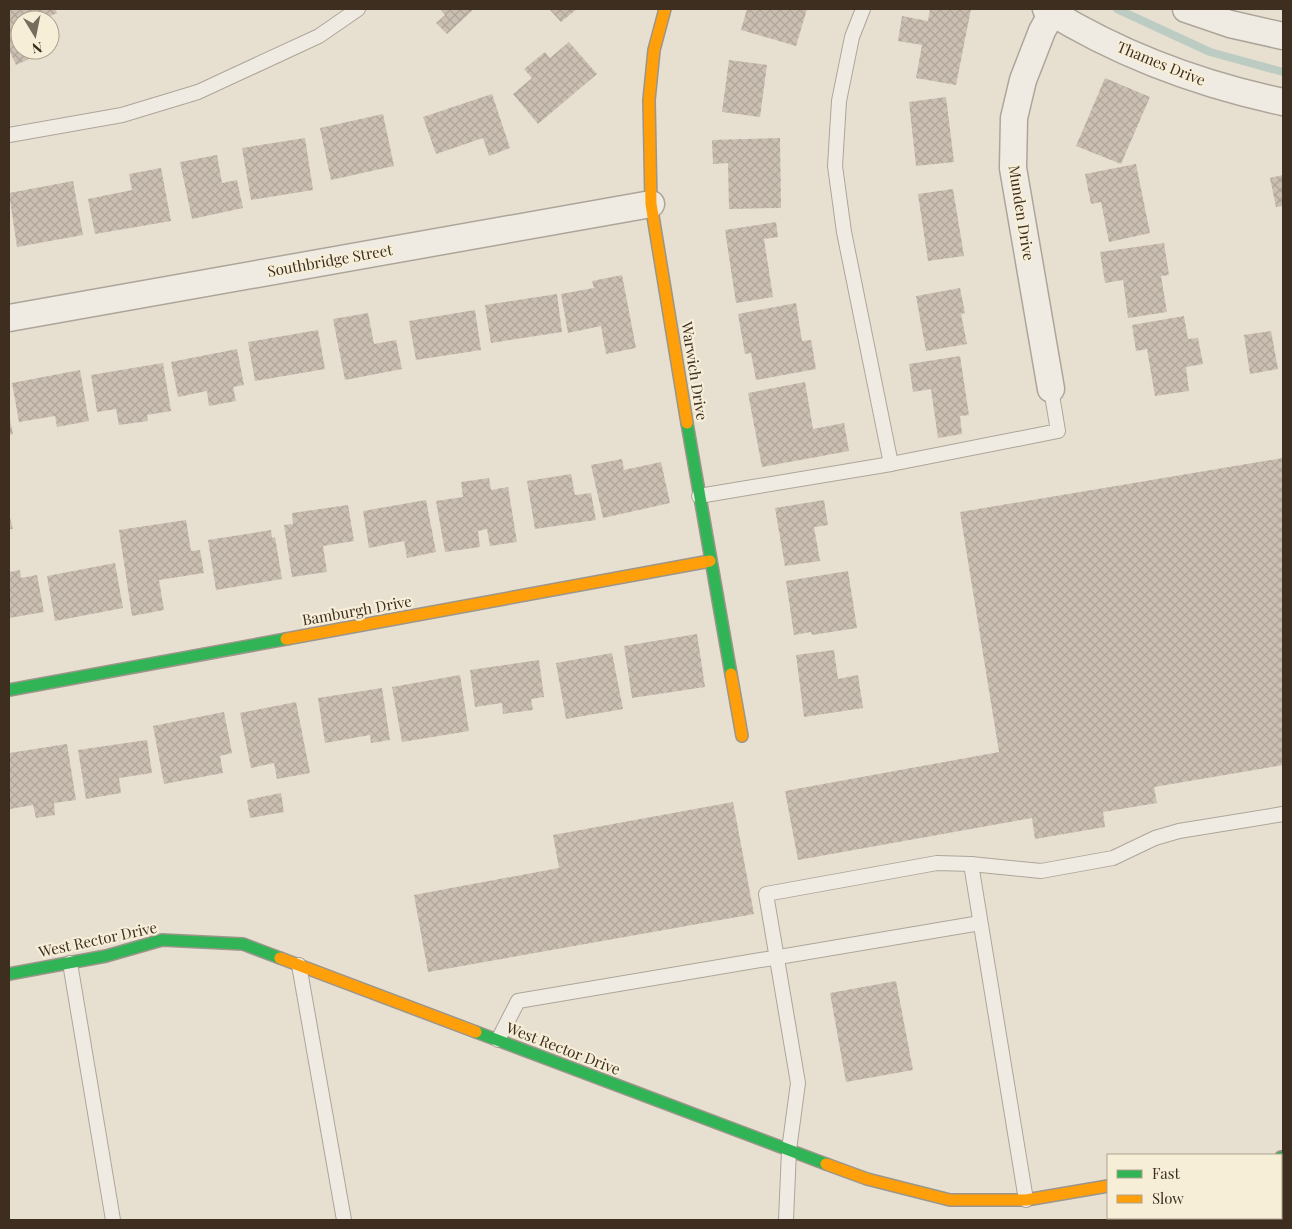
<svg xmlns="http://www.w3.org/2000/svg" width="1292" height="1229" font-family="'Playfair Display',serif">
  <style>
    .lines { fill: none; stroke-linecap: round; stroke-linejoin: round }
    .stream { stroke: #bcccc2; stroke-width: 8 }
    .building { fill: url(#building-cross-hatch) }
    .lane-casing { stroke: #ada599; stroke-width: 16 }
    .street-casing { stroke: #ada599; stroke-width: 29 }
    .fast-casing { stroke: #9c958a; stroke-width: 14 }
    .slow-casing { stroke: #9c958a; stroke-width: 14 }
    .lane { stroke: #efebe3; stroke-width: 14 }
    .street { stroke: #efebe3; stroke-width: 26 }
    .fast { stroke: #30b455; stroke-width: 11 }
    .slow { stroke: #ff9f0a; stroke-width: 11 }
    .labels { text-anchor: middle; stroke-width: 4.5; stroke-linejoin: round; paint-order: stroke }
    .street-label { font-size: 15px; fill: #3d2e20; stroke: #f7eed8 }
  </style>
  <defs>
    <pattern id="building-cross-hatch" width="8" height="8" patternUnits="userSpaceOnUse" patternTransform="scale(1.25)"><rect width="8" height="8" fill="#cbbfb2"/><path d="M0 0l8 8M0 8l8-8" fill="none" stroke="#afa499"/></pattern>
  </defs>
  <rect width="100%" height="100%" fill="#e7e0d1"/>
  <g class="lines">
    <!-- stream -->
    <path class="stream" d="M 1117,9 L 1210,52 L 1283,72"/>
  </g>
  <!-- building -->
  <g class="building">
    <path d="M 9,9 L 55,9 L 57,13 L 48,17 L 50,20 L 20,20 L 20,50 L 49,50 L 16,65 L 9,50 Z"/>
    <path d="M 440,9 L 474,9 L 447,34 L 436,23 L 445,15 Z"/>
    <path d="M 549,9 L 577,9 L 561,22 Z"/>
    <path d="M 747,9 L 807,9 L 796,46 L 741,30 Z"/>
    <path d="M 930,9 L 971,9 L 956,85 L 916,78 L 922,45 L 898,41 L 902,16 L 928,21 Z"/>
    <path d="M 50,21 L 54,31 L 50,33 Z"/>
    <path d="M 569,42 L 597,74 L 538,124 L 513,94 L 532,78 L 524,69 L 545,52 L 550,58 Z"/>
    <path d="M 729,60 L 767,65 L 760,117 L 722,112 Z"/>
    <path d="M 1105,78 L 1150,97 L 1121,164 L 1076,146 Z"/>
    <path d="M 492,94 L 510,148 L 489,156 L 483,138 L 436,154 L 423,117 Z"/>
    <path d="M 946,97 L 954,162 L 916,166 L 909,102 Z"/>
    <path d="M 383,114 L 394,166 L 331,180 L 320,128 Z"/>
    <path d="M 305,138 L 313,190 L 251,200 L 242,148 Z"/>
    <path d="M 780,138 L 781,208 L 729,209 L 728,163 L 713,164 L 712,140 Z"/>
    <path d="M 217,155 L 222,183 L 237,180 L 243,208 L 192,219 L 180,162 Z"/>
    <path d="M 1136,164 L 1150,233 L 1109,242 L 1101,202 L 1091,204 L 1085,174 Z"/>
    <path d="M 161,168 L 171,221 L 95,234 L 88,199 L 132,190 L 129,174 Z"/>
    <path d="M 1283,175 L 1283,206 L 1276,207 L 1270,178 Z"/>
    <path d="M 73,181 L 83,235 L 17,247 L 9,193 Z"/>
    <path d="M 953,189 L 964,256 L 928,261 L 918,194 Z"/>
    <path d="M 776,222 L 778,237 L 764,239 L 773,297 L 736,303 L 725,230 Z"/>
    <path d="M 1164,243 L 1169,275 L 1161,276 L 1167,312 L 1128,318 L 1123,280 L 1105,283 L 1100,252 Z"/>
    <path d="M 622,275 L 636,348 L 606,354 L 601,326 L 568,333 L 561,294 L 594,288 L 592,281 Z"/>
    <path d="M 960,288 L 965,313 L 961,314 L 967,344 L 926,351 L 916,296 Z"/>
    <path d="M 557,294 L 562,332 L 491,343 L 485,305 Z"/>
    <path d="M 796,303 L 802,341 L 811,340 L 816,369 L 756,380 L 751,353 L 745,354 L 738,314 Z"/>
    <path d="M 475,310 L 481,350 L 416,360 L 409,321 Z"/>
    <path d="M 368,313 L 374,344 L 396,340 L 402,369 L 345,380 L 333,319 Z"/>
    <path d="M 1184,316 L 1188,339 L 1198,338 L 1203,364 L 1186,367 L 1189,391 L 1155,396 L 1147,349 L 1136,351 L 1132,325 Z"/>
    <path d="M 318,330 L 325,369 L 255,381 L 248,342 Z"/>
    <path d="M 1271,331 L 1278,369 L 1250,374 L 1244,335 Z"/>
    <path d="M 237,349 L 244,385 L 233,387 L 236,401 L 209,406 L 207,391 L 178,397 L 171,362 Z"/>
    <path d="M 960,356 L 969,415 L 960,416 L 962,434 L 938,438 L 931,389 L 913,392 L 909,364 Z"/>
    <path d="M 163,363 L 171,411 L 147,415 L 148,421 L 119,425 L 116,409 L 97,412 L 91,375 Z"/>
    <path d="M 80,370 L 89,421 L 57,427 L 55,416 L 19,422 L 12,383 Z"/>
    <path d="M 805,382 L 813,429 L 844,423 L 849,451 L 762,467 L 748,393 Z"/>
    <path d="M 9,415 L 13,434 L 9,435 Z"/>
    <path d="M 1283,458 L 1283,765 L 1154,787 L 1157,803 L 1103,812 L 1105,827 L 1035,839 L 1032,818 L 798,860 L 785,791 L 999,752 L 960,512 Z"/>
    <path d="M 622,459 L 624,470 L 661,462 L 670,503 L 603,518 L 591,465 Z"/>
    <path d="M 571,474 L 575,495 L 591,493 L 596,520 L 535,529 L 527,481 Z"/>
    <path d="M 489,478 L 491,490 L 508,487 L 517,542 L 490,546 L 487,529 L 478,531 L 480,547 L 445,552 L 436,501 L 463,497 L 461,482 Z"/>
    <path d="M 426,500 L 436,552 L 407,558 L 404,541 L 369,548 L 363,511 Z"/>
    <path d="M 824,500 L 828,525 L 814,527 L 820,561 L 785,566 L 775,508 Z"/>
    <path d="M 348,505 L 354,541 L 323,546 L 327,572 L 292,577 L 284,525 L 293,524 L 292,513 Z"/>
    <path d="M 9,514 L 13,529 L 9,529 Z"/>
    <path d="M 186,520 L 191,551 L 200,550 L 204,573 L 159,580 L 164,610 L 132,616 L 119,530 Z"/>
    <path d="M 271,530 L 272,538 L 275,537 L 282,579 L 216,590 L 208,540 Z"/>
    <path d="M 115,563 L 123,608 L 55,621 L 47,576 Z"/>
    <path d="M 20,570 L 21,578 L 37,575 L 44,612 L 9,618 L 9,572 Z"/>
    <path d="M 848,571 L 857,628 L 812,635 L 811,632 L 794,635 L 786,581 Z"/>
    <path d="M 697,634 L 705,687 L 632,698 L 624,646 Z"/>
    <path d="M 834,650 L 838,679 L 858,675 L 863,708 L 804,717 L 796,655 Z"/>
    <path d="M 612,653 L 623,709 L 566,719 L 556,663 Z"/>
    <path d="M 539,660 L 544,697 L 531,699 L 533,710 L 503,714 L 502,703 L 475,707 L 470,670 Z"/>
    <path d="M 460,675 L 469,731 L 402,742 L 392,687 Z"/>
    <path d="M 382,688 L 390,740 L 371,743 L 370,735 L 325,743 L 318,698 Z"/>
    <path d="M 296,702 L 310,773 L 277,779 L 274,763 L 251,768 L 240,713 Z"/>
    <path d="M 224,712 L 232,753 L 220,756 L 223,773 L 164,784 L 153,726 Z"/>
    <path d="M 147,740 L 152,773 L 119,778 L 121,793 L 86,799 L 78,750 Z"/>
    <path d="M 67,744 L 76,800 L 54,803 L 55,815 L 36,818 L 33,805 L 10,809 L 9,753 Z"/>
    <path d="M 281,793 L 284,812 L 250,818 L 247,800 Z"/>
    <path d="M 733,802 L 754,914 L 428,972 L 414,895 L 559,868 L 553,835 Z"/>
    <path d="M 896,981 L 913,1070 L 846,1082 L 830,993 Z"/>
  </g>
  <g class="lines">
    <!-- lane casing -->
    <g class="lane-casing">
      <g id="lane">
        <path d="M 863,9 L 852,37 L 839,101 L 835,166 L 844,232 L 891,464"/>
        <path d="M 9,135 L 122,115 L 198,92 L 319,36 L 358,9"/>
        <path d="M 699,496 L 891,464 L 1058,431 L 1051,389"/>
        <path d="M 971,864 L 1026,1200"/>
        <path d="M 70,963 L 113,1220"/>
        <path d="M 299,965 L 344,1220"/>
        <path d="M 498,1040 L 518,1001 L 980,923"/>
        <path d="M 786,1220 L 789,1150 L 798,1083 L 766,894 L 937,863 L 971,864 L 1041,871 L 1113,858 L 1155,838 L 1179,831 L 1283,814"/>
      </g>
    </g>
    <!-- street casing -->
    <g class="street-casing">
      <g id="street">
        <path d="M 1046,9 C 1120,55 1198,84 1283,102"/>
        <path d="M 1186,9 L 1230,24 L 1283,36"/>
        <path d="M 9,318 L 651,204"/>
        <path d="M 1051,389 L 1013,168 L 1014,118 L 1023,80 L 1042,31 L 1052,13"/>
      </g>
    </g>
    <!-- fast casing -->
    <g class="fast-casing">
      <g id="fast">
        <path d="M 687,423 L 731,674"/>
        <path d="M 9,690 L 286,639"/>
        <path d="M 9,974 L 106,956 L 162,940 L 243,944 L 280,958"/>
        <path d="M 476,1032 L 826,1164"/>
        <path d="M 1281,1157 L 1283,1157"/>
      </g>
    </g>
    <!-- slow casing -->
    <g class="slow-casing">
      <g id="slow">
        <path d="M 665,9 L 654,50 L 649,100 L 651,204 L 687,423"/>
        <path d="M 286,639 L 710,561"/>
        <path d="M 731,674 L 742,736"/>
        <path d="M 280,958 L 476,1032"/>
        <path d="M 826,1164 L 867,1179 L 950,1200 L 1026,1200 L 1108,1186"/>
      </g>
    </g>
    <!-- lane -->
    <use href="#lane" class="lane"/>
    <!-- street -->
    <use href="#street" class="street"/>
    <!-- fast -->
    <use href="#fast" class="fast"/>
    <!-- slow -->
    <use href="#slow" class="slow"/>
  </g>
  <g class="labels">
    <!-- street labels -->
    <g class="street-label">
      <text transform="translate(1161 64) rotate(22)" y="5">Thames Drive</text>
      <text transform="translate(1021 213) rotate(81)" y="5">Munden Drive</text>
      <text transform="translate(330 261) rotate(-10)" y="5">Southbridge Street</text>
      <text transform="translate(694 371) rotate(81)" y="5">Warwich Drive</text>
      <text transform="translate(357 611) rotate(-10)" y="5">Bamburgh Drive</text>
      <text transform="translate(98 940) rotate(-12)" y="5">West Rector Drive</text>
      <text transform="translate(563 1049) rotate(21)" y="5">West Rector Drive</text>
    </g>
  </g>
  <!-- border -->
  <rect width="1292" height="1229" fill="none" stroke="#3d2e20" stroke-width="20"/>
  <!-- legend -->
  <rect x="1107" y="1154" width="175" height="65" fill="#f7eed8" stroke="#ada18e"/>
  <rect x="1117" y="1170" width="25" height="8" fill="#30b455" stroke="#ada18e"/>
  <text x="1152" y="1179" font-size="15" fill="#3d2e20">Fast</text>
  <rect x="1117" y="1195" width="25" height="8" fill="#ff9f0a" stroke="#ada18e"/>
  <text x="1152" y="1204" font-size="15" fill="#3d2e20">Slow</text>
  <!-- north arrow -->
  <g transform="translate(35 35) rotate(170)"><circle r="24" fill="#f7eed8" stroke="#ada18e"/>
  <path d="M0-4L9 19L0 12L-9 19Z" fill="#786c5e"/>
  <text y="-8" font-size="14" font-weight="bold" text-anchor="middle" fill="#3d2e20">N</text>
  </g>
</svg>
